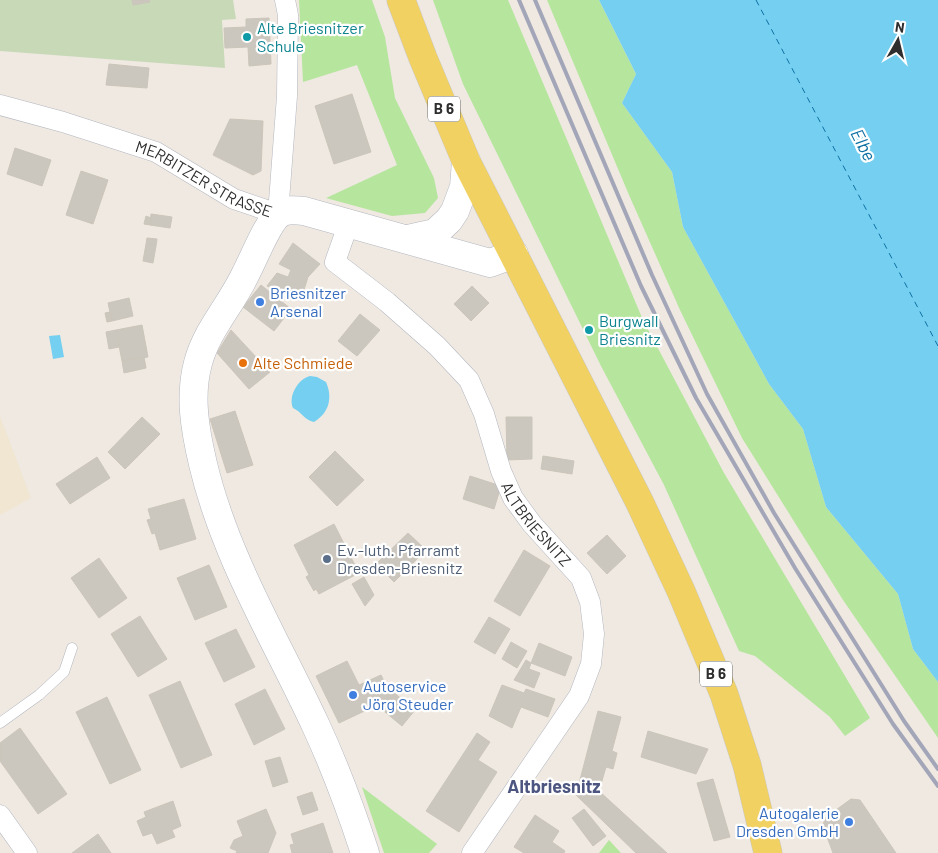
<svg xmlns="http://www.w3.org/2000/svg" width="938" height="853" font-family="Barlow,sans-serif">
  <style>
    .education { fill: #f0e6d1 }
    .green { fill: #b6e59e }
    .cemetery { fill: #c8d9b8 }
    .water { fill: #75cff0 }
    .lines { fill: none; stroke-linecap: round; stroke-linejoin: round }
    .ferry { stroke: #0d6fa3; stroke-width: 1; stroke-dasharray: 6 5; stroke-linecap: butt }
    .building { fill: #cbc7bf; stroke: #cbc5ba }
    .lane-casing { stroke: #b4b7c1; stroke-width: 11 }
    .street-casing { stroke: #b4b7c1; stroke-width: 21 }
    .secondary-casing { stroke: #b4b7c1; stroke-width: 29 }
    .primary-casing { stroke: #c9c9c9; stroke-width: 29 }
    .lane { stroke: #fff; stroke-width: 10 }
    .street { stroke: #fff; stroke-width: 20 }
    .secondary { stroke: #fff; stroke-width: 28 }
    .primary { stroke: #f2d163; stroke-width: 28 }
    .rail { stroke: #a3a6b8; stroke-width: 4 }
    .culture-dot { fill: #0f9aa8; stroke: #fff; stroke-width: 2 }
    .shop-dot { fill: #3f7fe0; stroke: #fff; stroke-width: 2 }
    .food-dot { fill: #e8710a; stroke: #fff; stroke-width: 2 }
    .service-dot { fill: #5c6f8a; stroke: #fff; stroke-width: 2 }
    .labels { text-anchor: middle; stroke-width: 4.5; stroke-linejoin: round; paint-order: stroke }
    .shield { fill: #fff; stroke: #6d6d6d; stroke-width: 1 }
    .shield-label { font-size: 15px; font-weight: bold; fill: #2e2e2e }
    .culture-label { font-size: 16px; fill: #0d838f; stroke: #fff; text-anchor: start }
    .street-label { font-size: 16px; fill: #2e2e2e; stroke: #fff }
    .shop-label { font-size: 16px; fill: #366cbe; stroke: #fff; text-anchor: start }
    .food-label { font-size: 16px; fill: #c56008; stroke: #fff; text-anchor: start }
    .service-label { font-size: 16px; fill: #4e5e75; stroke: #fff; text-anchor: start }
    .water-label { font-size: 18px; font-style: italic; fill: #0d6fa3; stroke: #fff }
    .neighbourhood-label { font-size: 18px; font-weight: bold; fill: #4d5680; stroke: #fff }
  </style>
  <rect width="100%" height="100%" fill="#efe9e1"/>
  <!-- education -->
  <path class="education" d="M 0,416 L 31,498 L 0,515 Z"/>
  <!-- green -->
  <g class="green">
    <path d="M 299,0 L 372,0 L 385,37 L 395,98 L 434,178 L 438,198 L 425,213 L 392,216 L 326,198 L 397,165 L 357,65 L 303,82 Z"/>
    <path d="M 433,0 L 508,0 L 643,320 L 724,473 L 870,718 L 845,736 L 830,717 L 765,664 L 755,656 L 739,651 L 664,485 L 601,366 L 463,84 Z"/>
    <path d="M 547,0 L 599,0 L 636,74 L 622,103 L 672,172 L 683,227 L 769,384 L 803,429 L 826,507 L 898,594 L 913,649 L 938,682 L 938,738 L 843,600 L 742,438 L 680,310 L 629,195 Z"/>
    <path d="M 362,787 L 437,844 L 429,853 L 384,853 Z"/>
    <path d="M 609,840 L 621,853 L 599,853 Z"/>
  </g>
  <!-- cemetery -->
  <path class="cemetery" d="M 0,0 L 233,0 L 236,19 L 222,20 L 225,68 L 0,51 Z"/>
  <!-- water -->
  <g class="water">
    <path d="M 599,0 L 938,0 L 938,682 L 913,649 L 898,594 L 826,507 L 803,429 L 769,384 L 683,227 L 672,172 L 622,103 L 636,74 Z"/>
    <path d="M 60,335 L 64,357 L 53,359 L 49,336 Z"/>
    <path d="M 310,376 L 317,377 L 326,382 C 333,398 329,413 314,422 C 304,420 302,412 293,408 C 288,396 298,379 310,376 Z"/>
  </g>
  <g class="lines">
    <!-- ferry -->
    <path class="ferry" d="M 756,0 L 938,346"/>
  </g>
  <!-- building -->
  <g class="building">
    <path d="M 132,0 L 149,0 L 150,2 L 133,5 Z"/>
    <path d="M 269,18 L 271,64 L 249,66 L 248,47 L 225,48 L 224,28 L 246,27 L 246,19 Z"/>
    <path d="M 109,64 L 149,68 L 147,88 L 106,85 Z"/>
    <path d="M 352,94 L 371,152 L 334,164 L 315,106 Z"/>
    <path d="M 230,119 L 263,121 L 261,171 L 253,175 L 213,155 Z"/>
    <path d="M 15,148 L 51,160 L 42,186 L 7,174 Z"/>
    <path d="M 81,171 L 108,180 L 93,224 L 66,215 Z"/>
    <path d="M 151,214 L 172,217 L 170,228 L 150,225 Z"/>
    <path d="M 146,216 L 151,218 L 150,225 L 144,224 Z"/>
    <path d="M 147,238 L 157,239 L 156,246 L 146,244 Z"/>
    <path d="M 293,243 L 320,264 L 308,277 L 301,299 L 267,286 L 277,273 L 288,277 L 291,270 L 279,264 Z"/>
    <path d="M 146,244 L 156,246 L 153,263 L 143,261 Z"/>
    <path d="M 261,285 L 291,309 L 274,331 L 243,307 Z"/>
    <path d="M 472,286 L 489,303 L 471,321 L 454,304 Z"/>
    <path d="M 129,298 L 133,316 L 112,321 L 108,303 Z"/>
    <path d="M 110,312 L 112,321 L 107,322 L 105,313 Z"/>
    <path d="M 360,314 L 380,330 L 357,356 L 338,341 Z"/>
    <path d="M 142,325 L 148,357 L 122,361 L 116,330 Z"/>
    <path d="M 116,330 L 119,347 L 109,349 L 106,332 Z"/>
    <path d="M 231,330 L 270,372 L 249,389 L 217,353 Z"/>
    <path d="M 144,357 L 146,368 L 124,373 L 122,361 Z"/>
    <path d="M 235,411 L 253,465 L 227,473 L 210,419 Z"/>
    <path d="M 142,417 L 160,434 L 125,469 L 108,452 Z"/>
    <path d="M 506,417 L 532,417 L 532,459 L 507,460 Z"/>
    <path d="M 335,451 L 364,480 L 337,506 L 309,477 Z"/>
    <path d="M 543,456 L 574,461 L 572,474 L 541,469 Z"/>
    <path d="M 97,457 L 110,478 L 70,504 L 56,484 Z"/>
    <path d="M 470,476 L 501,486 L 494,509 L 463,499 Z"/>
    <path d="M 184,499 L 196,539 L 160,550 L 155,533 L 152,534 L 147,520 L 151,519 L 148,509 Z"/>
    <path d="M 334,524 L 359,573 L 319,594 L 316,589 L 314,591 L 306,577 L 309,575 L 294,545 Z"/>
    <path d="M 408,533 L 426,550 L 394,582 L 376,564 Z"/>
    <path d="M 607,535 L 626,556 L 607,574 L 587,553 Z"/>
    <path d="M 524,550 L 550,566 L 520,616 L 494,601 Z"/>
    <path d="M 99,558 L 127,598 L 99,618 L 71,578 Z"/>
    <path d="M 209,565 L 227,607 L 195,620 L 177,578 Z"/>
    <path d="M 364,577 L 374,595 L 365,606 L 352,584 Z"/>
    <path d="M 140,616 L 167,659 L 138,677 L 111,634 Z"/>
    <path d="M 489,617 L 510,629 L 495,654 L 474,642 Z"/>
    <path d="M 236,629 L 255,667 L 224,682 L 205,643 Z"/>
    <path d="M 511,642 L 527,651 L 517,668 L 502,659 Z"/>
    <path d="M 539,643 L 572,657 L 565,676 L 531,663 Z"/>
    <path d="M 526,660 L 531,663 L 529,669 L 540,673 L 534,688 L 514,680 Z"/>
    <path d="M 347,661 L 359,685 L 381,675 L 387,687 L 374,703 L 370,705 L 371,708 L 339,723 L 316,676 Z"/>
    <path d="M 180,681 L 212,755 L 181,768 L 149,695 Z"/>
    <path d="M 502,685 L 524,693 L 526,689 L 555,699 L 548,717 L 521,707 L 512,728 L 489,716 Z"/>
    <path d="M 387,687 L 415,710 L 402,726 L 374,703 Z"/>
    <path d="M 265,689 L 285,729 L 254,745 L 235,704 Z"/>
    <path d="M 107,697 L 141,770 L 110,784 L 76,712 Z"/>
    <path d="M 598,711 L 621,717 L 612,751 L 617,753 L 613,769 L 606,767 L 599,791 L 667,853 L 636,853 L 576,795 Z"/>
    <path d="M 20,728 L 67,794 L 38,814 L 0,761 L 0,743 Z"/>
    <path d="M 648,731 L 708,749 L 696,774 L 641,757 Z"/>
    <path d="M 477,733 L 490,742 L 478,760 L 497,772 L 459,832 L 426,811 Z"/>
    <path d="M 280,757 L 288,782 L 273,787 L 265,761 Z"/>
    <path d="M 713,779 L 730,837 L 714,841 L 697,783 Z"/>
    <path d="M 312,792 L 318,810 L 303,815 L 297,797 Z"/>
    <path d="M 851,799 L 860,800 L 896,853 L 833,853 L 823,826 L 825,818 Z"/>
    <path d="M 173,801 L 181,826 L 172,830 L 175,837 L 157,844 L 152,833 L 143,836 L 137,821 L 146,817 L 144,812 Z"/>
    <path d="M 266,809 L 276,833 L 268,853 L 236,853 L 237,851 L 230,848 L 234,840 L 243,836 L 237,821 Z"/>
    <path d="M 584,809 L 606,836 L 593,846 L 572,818 Z"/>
    <path d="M 535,815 L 559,831 L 552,842 L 565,851 L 564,853 L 524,853 L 514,847 Z"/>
    <path d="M 323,823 L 333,853 L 292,853 L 290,845 L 294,844 L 291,834 Z"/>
    <path d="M 98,834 L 111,853 L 72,853 Z"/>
  </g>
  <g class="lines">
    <!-- lane casing -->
    <g class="lane-casing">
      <path id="lane" d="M 0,723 L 39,695 L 64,672 L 72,648"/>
    </g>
    <!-- street casing -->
    <g class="street-casing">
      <g id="street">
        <path id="s1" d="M 0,105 L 63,122 L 156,152 L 234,199 L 278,214 L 287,96 L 288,15 L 285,0"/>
        <path id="s2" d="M 349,222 L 335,262 L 387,302 L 437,346 L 469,380 L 484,414 L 501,471 L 513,498 L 532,524 L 581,578 L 590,602 L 594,634 L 591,664 L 579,696 L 472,853"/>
        <path d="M 0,815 L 27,853"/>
      </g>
    </g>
    <!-- secondary casing -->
    <g class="secondary-casing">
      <g id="secondary">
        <path d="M 408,239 L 435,233 L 449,220 L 455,211 L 464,187 L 466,161"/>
        <path d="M 365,853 C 351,810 335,767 316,726 C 276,640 225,557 203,464 C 195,430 189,396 198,363 C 207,329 232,304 246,273 C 253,260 268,222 279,214 C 286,209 296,210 304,211 L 490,263 L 514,254"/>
      </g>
    </g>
    <!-- primary casing -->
    <g class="primary-casing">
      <path id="primary" d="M 401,0 L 423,58 L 466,161 L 640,503 L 681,591 L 724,694 L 747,765 L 768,853"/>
    </g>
    <!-- lane -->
    <use href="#lane" class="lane"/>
    <!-- street -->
    <use href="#street" class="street"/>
    <!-- secondary -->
    <use href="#secondary" class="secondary"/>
    <!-- primary -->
    <use href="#primary" class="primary"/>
    <!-- rail -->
    <g class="rail">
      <path d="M 519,0 L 641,286 L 696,398 L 795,568 L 893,724 L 938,786"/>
      <path d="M 535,0 L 652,275 L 707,394 L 774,513 L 904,721 L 938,769"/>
    </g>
  </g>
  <!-- markers -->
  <g class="culture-dot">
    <circle cx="247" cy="37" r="5"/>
    <circle cx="589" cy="330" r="5"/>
  </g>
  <g class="shop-dot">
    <circle cx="260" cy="302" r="5"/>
    <circle cx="353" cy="695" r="5"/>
    <circle cx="849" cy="822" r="5"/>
  </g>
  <circle class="food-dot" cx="243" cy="363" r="5"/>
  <circle class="service-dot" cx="327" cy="559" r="5"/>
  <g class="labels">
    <!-- shield labels -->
    <g class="shield">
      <rect x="428" y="96.5" width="32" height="25" rx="4"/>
      <rect x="700" y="661.5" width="32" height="25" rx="4"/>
    </g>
    <g class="shield-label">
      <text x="444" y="114">B 6</text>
      <text x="716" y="679">B 6</text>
    </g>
    <!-- culture labels -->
    <g class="culture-label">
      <text x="257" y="34">Alte Briesnitzer<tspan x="257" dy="18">Schule</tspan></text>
      <text x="599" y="327">Burgwall<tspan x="599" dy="18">Briesnitz</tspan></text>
    </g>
    <!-- street labels -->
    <g class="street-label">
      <text dy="6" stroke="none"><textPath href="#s1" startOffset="218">MERBITZER STRASSE</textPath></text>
      <text dy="6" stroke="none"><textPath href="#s2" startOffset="382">ALTBRIESNITZ</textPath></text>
    </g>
    <!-- shop labels -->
    <g class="shop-label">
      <text x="270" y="299">Briesnitzer<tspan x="270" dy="18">Arsenal</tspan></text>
      <text x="363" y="692">Autoservice<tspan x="363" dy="18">Jörg Steuder</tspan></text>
      <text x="839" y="819" text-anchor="end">Autogalerie<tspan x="839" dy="18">Dresden GmbH</tspan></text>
    </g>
    <!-- food labels -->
    <g class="food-label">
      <text x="253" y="369">Alte Schmiede</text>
    </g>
    <!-- service labels -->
    <g class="service-label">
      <text x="337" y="556">Ev.-luth. Pfarramt<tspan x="337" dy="18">Dresden-Briesnitz</tspan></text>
    </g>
    <!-- water labels -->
    <g class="water-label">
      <text transform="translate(863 145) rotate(63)" y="6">Elbe</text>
    </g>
    <!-- neighbourhood labels -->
    <g class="neighbourhood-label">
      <text x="554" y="793">Altbriesnitz</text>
    </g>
  </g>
  <!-- north arrow -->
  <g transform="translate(898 40) rotate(8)" stroke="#ffffff" stroke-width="4" paint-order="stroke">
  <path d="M0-4L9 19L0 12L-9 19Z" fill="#2e2e2e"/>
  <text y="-8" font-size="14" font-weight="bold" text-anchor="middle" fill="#2e2e2e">N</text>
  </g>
</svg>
